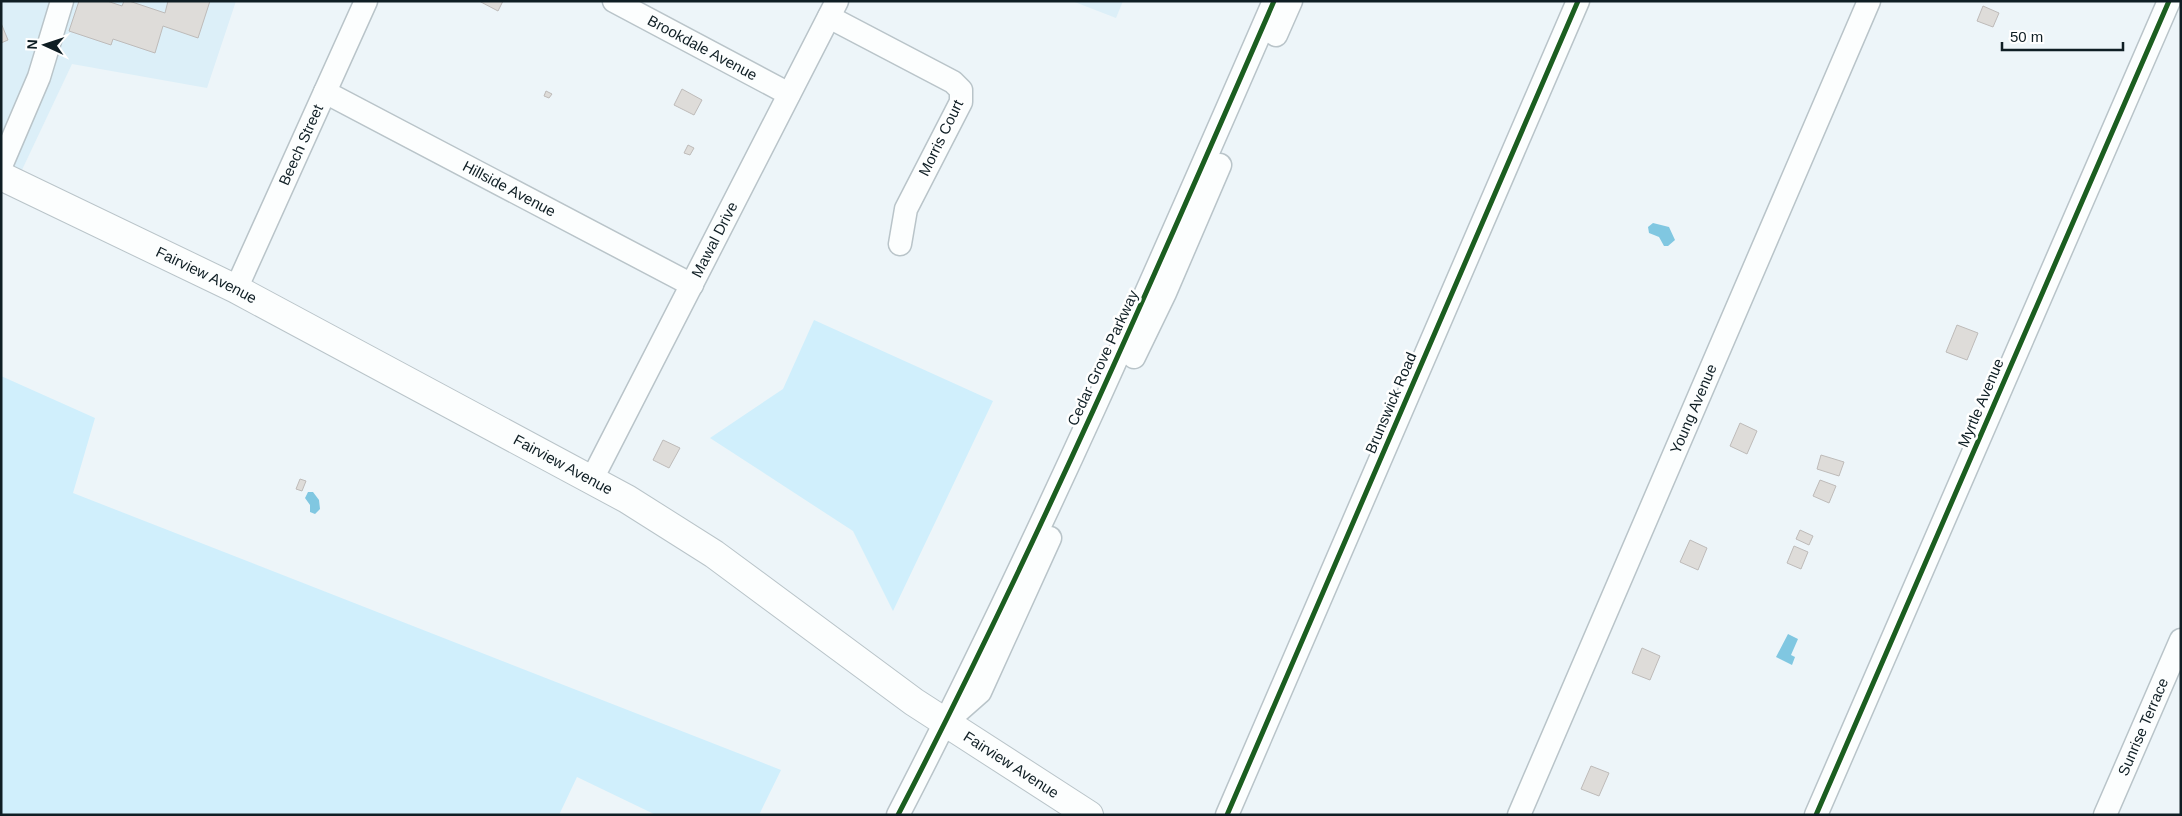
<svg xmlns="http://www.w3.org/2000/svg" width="2182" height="816" font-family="Arial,sans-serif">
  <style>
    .built { fill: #dceff8 }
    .green { fill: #d0effc }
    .water { fill: #80c7e1 }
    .building { fill: #dedcd9; stroke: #bebbb9 }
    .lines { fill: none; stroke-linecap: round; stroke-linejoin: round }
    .minor-casing { stroke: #b9c4c9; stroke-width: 25 }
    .major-casing { stroke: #b9c4c9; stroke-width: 30 }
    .minor { stroke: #fcfefe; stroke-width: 22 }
    .major { stroke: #fcfefe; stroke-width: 28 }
    .cycleway-casing { stroke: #fff; stroke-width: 8 }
    .cycleway { stroke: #1b5e20; stroke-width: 5 }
    .labels { text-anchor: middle; stroke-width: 5; stroke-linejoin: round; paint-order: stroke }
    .street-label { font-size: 15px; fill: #0f1e24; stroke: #fff }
  </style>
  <rect width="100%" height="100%" fill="#edf5f9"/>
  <!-- built -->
  <g class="built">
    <path d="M 1,1 L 236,1 L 207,88 L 72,64 L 21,172 L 1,160 Z"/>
    <path d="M 1072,1 L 1123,1 L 1116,18 Z"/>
  </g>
  <!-- green -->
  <g class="green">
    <path d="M 814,320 L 993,401 L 893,611 L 853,531 L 710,438 L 783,389 Z"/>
    <path d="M 1,376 L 95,418 L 73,493 L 781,770 L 759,815 L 656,815 L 577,777 L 559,815 L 1,815 Z"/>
  </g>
  <!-- water -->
  <g class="water">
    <path d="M 1653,223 L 1669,227 L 1675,240 L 1668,246 L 1664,246 L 1659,237 L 1649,233 L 1648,227 Z"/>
    <path d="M 308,492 L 313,492 L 319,500 L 320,509 L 315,514 L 310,512 L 310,505 L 305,498 Z"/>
    <path d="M 1788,634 L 1798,639 L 1791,655 L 1795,657 L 1792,665 L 1776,657 Z"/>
  </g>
  <!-- building -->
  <g class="building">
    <path d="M 79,1 L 107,1 L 122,6 L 124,1 L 129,1 L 165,13 L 168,1 L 210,1 L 198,38 L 163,26 L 155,53 L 113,39 L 111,45 L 69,31 Z"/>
    <path d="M 479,1 L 503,1 L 498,11 Z"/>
    <path d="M 1983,6 L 1999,13 L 1993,27 L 1977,21 Z"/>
    <path d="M 1,23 L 8,40 L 1,43 Z"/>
    <path d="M 682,89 L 702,100 L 694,115 L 674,105 Z"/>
    <path d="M 546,91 L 552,94 L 549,98 L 544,96 Z"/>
    <path d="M 688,145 L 694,148 L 690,155 L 684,153 Z"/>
    <path d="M 1957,325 L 1978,333 L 1967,360 L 1946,352 Z"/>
    <path d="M 1740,423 L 1757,431 L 1747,454 L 1730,446 Z"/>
    <path d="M 663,440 L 680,448 L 669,468 L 653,460 Z"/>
    <path d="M 1821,455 L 1844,462 L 1839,476 L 1817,469 Z"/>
    <path d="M 300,479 L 306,481 L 302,491 L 296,489 Z"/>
    <path d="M 1820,480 L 1836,486 L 1829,503 L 1813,496 Z"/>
    <path d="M 1800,530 L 1813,536 L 1809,545 L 1796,539 Z"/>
    <path d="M 1690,540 L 1707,548 L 1698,570 L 1680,562 Z"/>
    <path d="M 1794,546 L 1808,552 L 1801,569 L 1787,563 Z"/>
    <path d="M 1642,648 L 1660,656 L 1650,680 L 1632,673 Z"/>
    <path d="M 1591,766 L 1609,773 L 1599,796 L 1581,789 Z"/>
  </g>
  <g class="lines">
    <!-- minor casing -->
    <g class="minor-casing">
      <g id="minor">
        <path id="s1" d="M 614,1 L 789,94"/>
        <path d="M 829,17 L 953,82 L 961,90 L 961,102 L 906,209 L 900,244"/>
        <path d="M 1276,35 L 1291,1"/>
        <path id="s2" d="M 325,92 L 692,285"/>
        <path d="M 1,166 L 39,77 L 62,1"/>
        <path id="s3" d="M 236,289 L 366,1"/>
        <path d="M 1134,357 L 1165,293 L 1220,165"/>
        <path id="s4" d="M 592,479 L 837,1"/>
        <path d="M 955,714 L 980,692 L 1050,538"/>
        <path d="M 898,815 C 1035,550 1155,275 1274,1"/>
        <path d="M 1227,815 L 1578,1"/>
        <path id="s5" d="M 1519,815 L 1869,1"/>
        <path d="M 1816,815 L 2169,1"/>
        <path id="s6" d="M 2105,815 L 2181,640"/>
      </g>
    </g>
    <!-- major casing -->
    <g class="major-casing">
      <g id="major">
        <path id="s7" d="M 1,176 L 236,289 L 627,499 L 714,554 L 914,702 L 1089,815"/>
      </g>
    </g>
    <!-- minor -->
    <use href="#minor" class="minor"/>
    <!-- major -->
    <use href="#major" class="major"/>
    <!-- cycleway casing -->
    <g class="cycleway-casing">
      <g id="cycleway">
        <path d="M 898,815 C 1035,550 1155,275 1274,1"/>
        <path d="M 1227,815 L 1578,1"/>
        <path d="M 1816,815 L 2169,1"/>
      </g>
    </g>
    <!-- cycleway -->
    <use href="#cycleway" class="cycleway"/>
  </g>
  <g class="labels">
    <!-- street labels -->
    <g class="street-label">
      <text dy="5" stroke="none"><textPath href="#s1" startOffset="100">Brookdale Avenue</textPath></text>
      <text transform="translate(941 138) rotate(-64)" y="5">Morris Court</text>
      <text dy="5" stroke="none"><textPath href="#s3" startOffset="158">Beech Street</textPath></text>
      <text dy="5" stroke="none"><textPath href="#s2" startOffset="208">Hillside Avenue</textPath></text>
      <text dy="5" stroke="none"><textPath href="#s4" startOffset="269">Mawal Drive</textPath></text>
      <text dy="5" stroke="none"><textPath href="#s7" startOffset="228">Fairview Avenue</textPath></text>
      <text transform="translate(1103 358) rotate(-65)" y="5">Cedar Grove Parkway</text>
      <text transform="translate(1391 403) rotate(-67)" y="5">Brunswick Road</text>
      <text transform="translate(1981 403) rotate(-67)" y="5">Myrtle Avenue</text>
      <text dy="5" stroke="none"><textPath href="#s5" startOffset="442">Young Avenue</textPath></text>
      <text dy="5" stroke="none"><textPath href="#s7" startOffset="632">Fairview Avenue</textPath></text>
      <text dy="5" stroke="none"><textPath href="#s6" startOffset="96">Sunrise Terrace</textPath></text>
      <text dy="5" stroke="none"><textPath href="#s7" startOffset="1172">Fairview Avenue</textPath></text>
    </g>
  </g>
  <!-- border -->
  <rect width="2182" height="816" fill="none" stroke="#0f1e24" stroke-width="5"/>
  <!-- north arrow -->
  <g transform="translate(45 45) rotate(273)" stroke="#ffffff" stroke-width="4" paint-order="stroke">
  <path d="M0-4L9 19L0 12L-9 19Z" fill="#0f1e24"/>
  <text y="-8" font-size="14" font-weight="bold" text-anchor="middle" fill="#0f1e24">N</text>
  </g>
  <!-- scale -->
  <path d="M2002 42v8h121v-8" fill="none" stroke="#0f1e24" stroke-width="2.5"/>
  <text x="2010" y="42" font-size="15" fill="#0f1e24" stroke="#ffffff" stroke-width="4" paint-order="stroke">50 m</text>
</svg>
